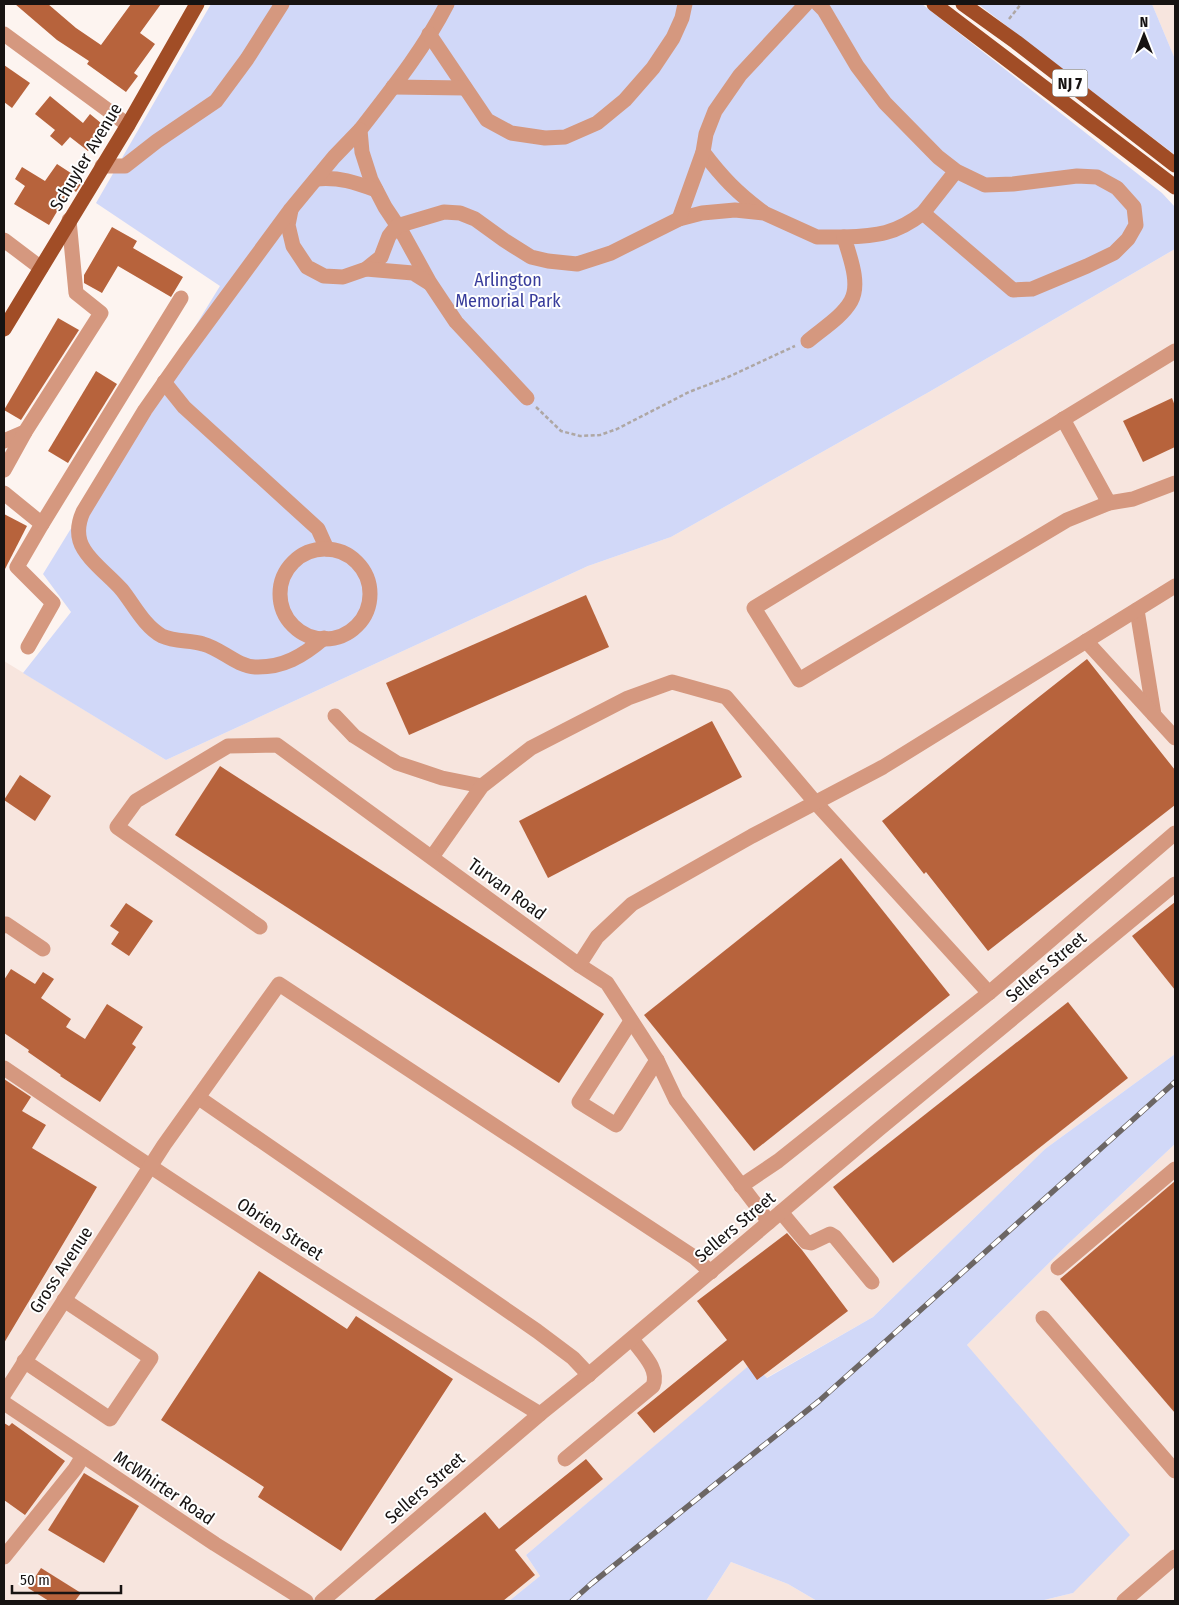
<svg xmlns="http://www.w3.org/2000/svg" width="1179" height="1605" font-family="'Fira Sans Condensed',sans-serif">
  <style>
    .built { fill: #f7e5de }
    .green { fill: #d1d8f8 }
    .building { fill: #b7633c }
    .lines { fill: none; stroke-linecap: round; stroke-linejoin: round }
    .path { stroke: #aea7a4; stroke-width: 2.5; stroke-dasharray: 4 2.5; stroke-linecap: butt }
    .minor { stroke: #d5987f; stroke-width: 15 }
    .major { stroke: #a14d26; stroke-width: 15 }
    .rail-casing { stroke: #6c6664; stroke-width: 5.5 }
    .rail { stroke: #fff; stroke-width: 4; stroke-dasharray: 11; stroke-linecap: butt }
    .labels { text-anchor: middle; stroke-width: 4; stroke-linejoin: round; paint-order: stroke }
    .shield { fill: #fff; stroke: #5d5a59; stroke-width: 1 }
    .shield-label { font-size: 16px; font-weight: bold; fill: #171312 }
    .street-label { font-size: 18px; fill: #171312; stroke: #fff }
    .park-label { font-size: 18px; fill: #383c9b; stroke: #fff }
  </style>
  <rect width="100%" height="100%" fill="#fdf4f0"/>
  <!-- built -->
  <g class="built">
    <path d="M 1152,4 L 1175,4 L 1175,59 Z"/>
    <path d="M 1175,249 L 1175,1054 L 1045,1149 L 873,1317 L 766,1378 L 753,1363 L 526,1555 L 540,1576 L 509,1601 L 4,1601 L 4,661 L 166,760 L 588,566 L 671,537 L 929,392 Z"/>
    <path d="M 1175,1144 L 1175,1601 L 1040,1601 L 1073,1593 L 967,1345 L 1068,1244 Z"/>
    <path d="M 731,1562 L 788,1584 L 817,1601 L 706,1601 Z"/>
  </g>
  <!-- green -->
  <g class="green">
    <path d="M 211,4 L 922,4 L 1162,193 L 1175,207 L 1175,249 L 929,392 L 671,537 L 588,566 L 166,760 L 23,673 L 71,612 L 43,574 L 220,286 L 96,203 Z"/>
    <path d="M 978,4 L 1152,4 L 1175,59 L 1175,155 Z"/>
    <path d="M 1175,1054 L 1175,1144 L 1068,1244 L 967,1345 L 1130,1535 L 1073,1593 L 1040,1601 L 817,1601 L 788,1584 L 731,1562 L 706,1601 L 509,1601 L 540,1576 L 526,1555 L 752,1363 L 767,1378 L 873,1317 L 1045,1149 Z"/>
  </g>
  <!-- building -->
  <g class="building">
    <path d="M 15,4 L 48,4 L 76,28 L 101,45 L 131,4 L 161,4 L 140,33 L 155,44 L 134,73 L 138,76 L 126,92 L 87,64 L 89,61 L 57,40 Z"/>
    <path d="M 4,65 L 30,83 L 12,108 L 4,102 Z"/>
    <path d="M 50,96 L 83,123 L 90,114 L 107,128 L 88,151 L 70,137 L 62,146 L 50,136 L 55,130 L 35,114 Z"/>
    <path d="M 57,164 L 83,181 L 76,192 L 71,188 L 49,225 L 14,204 L 25,186 L 15,179 L 22,167 L 45,181 Z"/>
    <path d="M 112,227 L 137,241 L 133,248 L 183,277 L 171,297 L 118,266 L 102,293 L 84,283 L 84,275 Z"/>
    <path d="M 58,318 L 79,330 L 21,420 L 4,410 Z"/>
    <path d="M 96,371 L 117,384 L 68,463 L 48,451 Z"/>
    <path d="M 1172,398 L 1175,406 L 1175,447 L 1143,462 L 1123,421 Z"/>
    <path d="M 4,514 L 27,526 L 4,571 Z"/>
    <path d="M 586,595 L 609,647 L 409,735 L 386,683 Z"/>
    <path d="M 1087,659 L 1175,770 L 1175,805 L 988,951 L 926,872 L 924,874 L 882,821 Z"/>
    <path d="M 712,721 L 742,777 L 548,878 L 519,821 Z"/>
    <path d="M 220,766 L 604,1014 L 559,1083 L 175,835 Z"/>
    <path d="M 20,775 L 51,796 L 35,821 L 4,800 Z"/>
    <path d="M 841,858 L 950,995 L 754,1151 L 644,1015 Z"/>
    <path d="M 1175,902 L 1175,990 L 1132,936 Z"/>
    <path d="M 126,903 L 153,921 L 129,956 L 111,944 L 119,932 L 110,926 Z"/>
    <path d="M 11,969 L 35,984 L 43,972 L 54,979 L 41,998 L 71,1019 L 66,1027 L 85,1039 L 107,1004 L 143,1027 L 132,1044 L 136,1047 L 100,1102 L 60,1076 L 61,1075 L 28,1052 L 29,1050 L 4,1033 L 4,980 Z"/>
    <path d="M 1068,1002 L 1128,1078 L 893,1263 L 833,1187 Z"/>
    <path d="M 4,1079 L 31,1097 L 22,1111 L 46,1125 L 32,1148 L 97,1187 L 4,1343 Z"/>
    <path d="M 1175,1181 L 1175,1413 L 1060,1279 Z"/>
    <path d="M 787,1233 L 802,1250 L 848,1311 L 757,1380 L 743,1360 L 654,1433 L 637,1413 L 727,1340 L 697,1301 Z"/>
    <path d="M 259,1271 L 347,1329 L 356,1316 L 453,1379 L 341,1551 L 258,1497 L 264,1487 L 161,1420 Z"/>
    <path d="M 4,1423 L 9,1426 L 12,1423 L 65,1461 L 25,1515 L 4,1500 Z"/>
    <path d="M 586,1459 L 603,1479 L 515,1550 L 535,1575 L 503,1601 L 373,1601 L 485,1512 L 499,1529 Z"/>
    <path d="M 84,1473 L 139,1506 L 104,1563 L 48,1530 Z"/>
    <path d="M 41,1568 L 81,1593 L 75,1601 L 49,1601 L 28,1588 Z"/>
  </g>
  <g class="lines">
    <!-- path -->
    <g class="path">
      <path d="M 1009,19 L 1021,4"/>
      <path d="M 536,407 L 561,431 L 580,436 L 600,435 L 617,429 L 689,392 L 728,377 L 795,346"/>
    </g>
    <!-- minor -->
    <g class="minor">
      <path d="M 447,4 C 424,49 391,90 360,130 L 362,152 L 371,180 L 385,207 L 403,234 L 430,283 L 456,322 L 527,398"/>
      <path d="M 818,4 L 824,10 L 857,66 L 885,103 L 938,157 L 956,171 L 985,185 L 1013,184 L 1077,176 L 1097,177 L 1117,188 L 1134,207 L 1136,225 L 1128,239 L 1114,253 L 1087,266 L 1032,289 L 1013,290 L 923,213 L 956,171"/>
      <path d="M 4,34 L 128,125"/>
      <path d="M 429,34 L 487,120 L 511,133 L 545,138 L 565,137 L 597,123 L 625,100 L 653,68 L 673,38 L 682,18 L 685,4"/>
      <path d="M 393,87 L 465,88"/>
      <path d="M 703,152 C 722,177 737,193 763,212"/>
      <path d="M 102,166 L 125,166 L 157,141 L 216,101 L 247,59 L 282,4"/>
      <path d="M 316,179 C 340,177 354,182 376,190"/>
      <path d="M 291,210 L 288,225 L 293,246 L 307,267 L 324,276 L 343,277 L 366,269 L 381,257 L 389,236 L 397,226 L 444,212 L 460,213 L 475,219 L 504,240 L 531,257 L 548,261 L 577,264 L 611,253 L 679,219 L 702,213 L 735,210 L 764,213 L 817,237 L 844,237"/>
      <path d="M 679,219 L 703,152 L 706,134 L 715,111 L 740,75 L 806,4"/>
      <path d="M 4,240 L 41,268"/>
      <path d="M 366,269 L 413,273 L 429,283"/>
      <path d="M 808,341 C 822,329 842,317 851,301 C 861,283 849,255 844,237 C 877,236 896,234 923,213"/>
      <path d="M 1175,351 L 754,608 L 799,680 L 1067,520 L 1109,503 L 1133,499 L 1175,483"/>
      <path d="M 164,382 L 184,407 L 318,529 L 327,549"/>
      <path d="M 1063,419 L 1109,503"/>
      <path d="M 4,441 L 25,432 L 101,313 L 76,293 L 69,220"/>
      <path d="M 4,470 L 25,432"/>
      <path d="M 4,493 L 42,524 L 17,567 L 53,603 L 28,647"/>
      <path d="M 42,524 L 181,298"/>
      <circle cx="325" cy="594" r="45"/>
      <path d="M 1137,610 L 1154,715"/>
      <path d="M 324,638 C 303,656 283,668 255,667 C 236,666 222,649 203,644 C 190,640 175,642 162,636 C 144,626 134,605 122,590 C 110,576 85,558 80,541 C 77,531 79,521 83,512 L 145,410 L 185,353 L 291,209 L 334,157 L 360,130"/>
      <path d="M 1086,641 L 1175,738"/>
      <path d="M 335,716 L 354,736 L 397,763 L 442,778 L 482,786"/>
      <path d="M 432,857 L 482,786 L 531,748 L 628,698 L 672,682 L 726,697 L 815,802 L 989,993"/>
      <path d="M 4,926 L 6,924 L 43,949"/>
      <path d="M 260,927 L 117,827 L 136,801 L 228,746 L 277,745 L 579,965 L 607,983 L 657,1060 L 676,1100 L 769,1222"/>
      <path d="M 579,965 L 597,937 L 632,904 L 752,836 L 883,767 L 1175,586"/>
      <path d="M 631,1021 L 579,1102 L 616,1125 L 657,1060"/>
      <path d="M 4,1068 C 180,1188 358,1304 540,1414"/>
      <path d="M 199,1098 L 537,1331 L 573,1358 L 589,1375"/>
      <path d="M 741,1186 L 778,1161 L 989,993 L 1175,833"/>
      <path d="M 781,1212 L 806,1242 L 811,1243 L 830,1234 L 835,1237 L 872,1282"/>
      <path d="M 1058,1268 L 1175,1169"/>
      <path d="M 1043,1318 L 1175,1471"/>
      <path d="M 24,1361 L 110,1419 L 151,1358 L 64,1300"/>
      <path d="M 4,1394 L 164,1145 L 279,984 L 694,1257 L 711,1272"/>
      <path d="M 4,1403 L 215,1544 L 306,1601"/>
      <path d="M 565,1459 L 653,1386 C 660,1369 641,1352 632,1339"/>
      <path d="M 4,1557 L 75,1469 L 83,1456"/>
      <path d="M 322,1601 L 540,1414 L 586,1377 L 879,1129 L 1175,884"/>
      <path d="M 1124,1601 L 1175,1557"/>
    </g>
    <!-- major -->
    <g class="major">
      <path d="M 934,4 L 1175,187"/>
      <path d="M 963,4 L 1016,42 L 1175,165"/>
      <path d="M 4,329 L 128,125 L 197,4"/>
    </g>
    <!-- rail casing -->
    <g class="rail-casing">
      <path id="rail" d="M 572,1601 L 591,1584 L 819,1401 L 1175,1082"/>
    </g>
    <!-- rail -->
    <use href="#rail" class="rail"/>
  </g>
  <g class="labels">
    <!-- shield labels -->
    <rect class="shield" x="1052.5" y="69.5" width="35" height="27" rx="4"/>
    <g class="shield-label">
      <text x="1070" y="89">NJ 7</text>
    </g>
    <!-- street labels -->
    <g class="street-label">
      <text transform="translate(86 157) rotate(-59)" y="6">Schuyler Avenue</text>
      <text transform="translate(507 889) rotate(36)" y="6">Turvan Road</text>
      <text transform="translate(1046 967) rotate(-40)" y="6">Sellers Street</text>
      <text transform="translate(735 1227) rotate(-40)" y="6">Sellers Street</text>
      <text transform="translate(280 1229) rotate(33)" y="6">Obrien Street</text>
      <text transform="translate(61 1270) rotate(-57)" y="6">Gross Avenue</text>
      <text transform="translate(164 1488) rotate(34)" y="6">McWhirter Road</text>
      <text transform="translate(425 1488) rotate(-41)" y="6">Sellers Street</text>
    </g>
    <!-- park labels -->
    <g class="park-label">
      <text x="508" y="286">Arlington<tspan x="508" dy="21">Memorial Park</tspan></text>
    </g>
  </g>
  <!-- border -->
  <rect width="1179" height="1605" fill="none" stroke="#171312" stroke-width="10"/>
  <!-- north arrow -->
  <g transform="translate(1144 35)" stroke="#ffffff" stroke-width="4" paint-order="stroke">
  <path d="M0-4L9 19L0 12L-9 19Z" fill="#171312"/>
  <text y="-8" font-size="14" font-weight="bold" text-anchor="middle" fill="#171312">N</text>
  </g>
  <!-- scale -->
  <path d="M12 1585v8h109v-8" fill="none" stroke="#171312" stroke-width="2.5"/>
  <text x="20" y="1585" font-size="15" fill="#171312" stroke="#ffffff" stroke-width="4" paint-order="stroke">50 m</text>
</svg>
